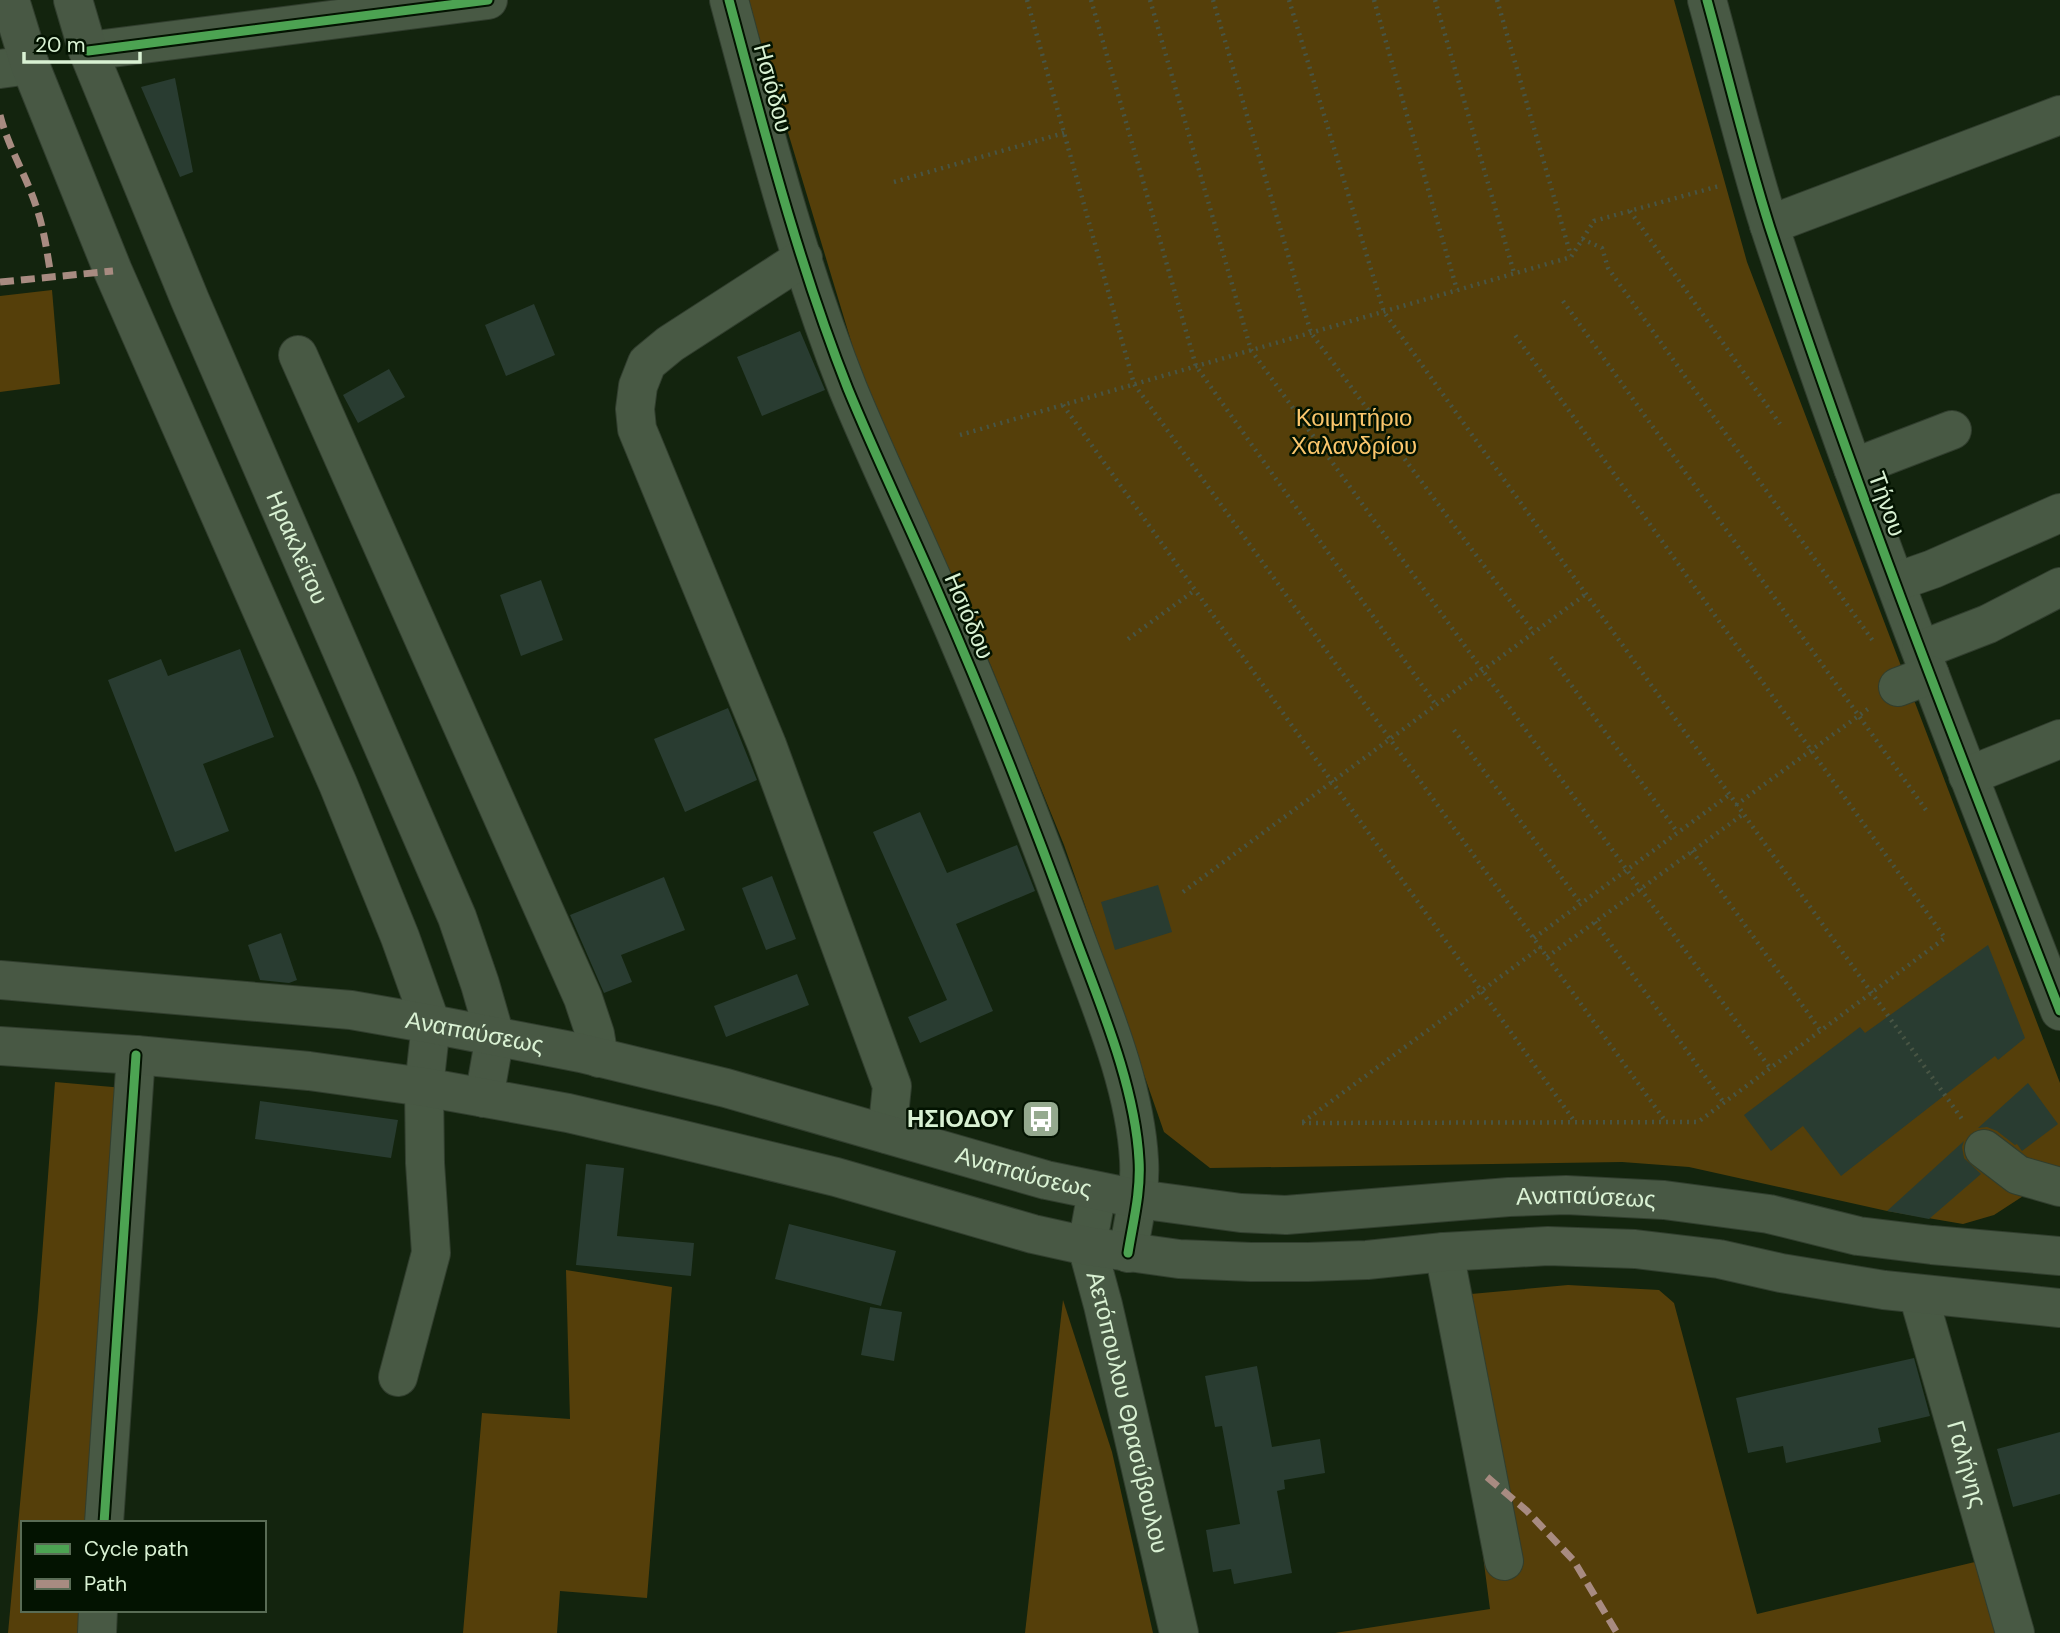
<svg xmlns="http://www.w3.org/2000/svg" width="2060" height="1633" font-family="'DM Sans',sans-serif">
  <style>
    .green { fill: #553f0a }
    .building { fill: #293c31 }
    .lines { fill: none; stroke-linecap: round; stroke-linejoin: round }
    .minor-casing { stroke: #313e2e; stroke-width: 40 }
    .major-casing { stroke: #313e2e; stroke-width: 40 }
    .path { stroke: #485544; stroke-width: 4.5; stroke-dasharray: 2 5; stroke-linecap: butt }
    .minor { stroke: #485944; stroke-width: 38 }
    .major { stroke: #485844; stroke-width: 38 }
    .quiet { stroke: #a88b81; stroke-width: 7; stroke-dasharray: 14 7; stroke-linecap: butt }
    .cycleway-casing { stroke: #031301; stroke-width: 13 }
    .cycleway { stroke: #4ca352; stroke-width: 9 }
    .labels { text-anchor: middle; stroke-width: 5; stroke-linejoin: round; paint-order: stroke }
    .street-label { font-size: 24px; fill: #d9f1d3; stroke: #031301 }
    .park-label { font-size: 24px; fill: #fbc66c; stroke: #031301 }
    .poi-label { font-size: 24px; font-weight: bold; fill: #d9f1d3; stroke: #031301; text-anchor: end }
  </style>
  <rect width="100%" height="100%" fill="#13240e"/>
  <!-- green -->
  <g class="green">
    <path d="M 748,0 L 1674,0 L 1747,262 L 2060,1083 L 2060,1172 L 1994,1215 L 1963,1224 L 1887,1211 L 1689,1167 L 1622,1162 L 1210,1168 L 1164,1132 L 1064,845 L 991,666 L 867,394 Z"/>
    <path d="M 52,290 L 60,384 L 0,392 L 0,296 Z"/>
    <path d="M 55,1082 L 124,1088 L 92,1523 L 23,1523 L 23,1610 L 86,1610 L 84,1633 L 8,1633 L 38,1310 Z"/>
    <path d="M 566,1270 L 672,1287 L 647,1598 L 560,1591 L 557,1633 L 463,1633 L 482,1413 L 570,1419 Z"/>
    <path d="M 1568,1285 L 1659,1290 L 1674,1303 L 1757,1614 L 1979,1561 L 2000,1633 L 1335,1633 L 1490,1609 L 1449,1296 Z"/>
    <path d="M 1063,1300 L 1112,1452 L 1153,1633 L 1025,1633 Z"/>
  </g>
  <!-- building -->
  <g class="building">
    <path d="M 175,78 L 193,172 L 180,177 L 141,87 Z"/>
    <path d="M 534,304 L 555,355 L 506,376 L 485,325 Z"/>
    <path d="M 800,331 L 825,390 L 762,416 L 737,357 Z"/>
    <path d="M 389,369 L 405,397 L 358,423 L 343,395 Z"/>
    <path d="M 541,580 L 563,640 L 521,656 L 500,595 Z"/>
    <path d="M 240,649 L 274,737 L 203,764 L 229,831 L 175,852 L 108,680 L 161,659 L 168,676 Z"/>
    <path d="M 728,708 L 757,780 L 685,812 L 654,739 Z"/>
    <path d="M 920,812 L 947,873 L 1017,845 L 1035,891 L 956,924 L 993,1011 L 920,1043 L 908,1017 L 947,1000 L 873,832 Z"/>
    <path d="M 772,876 L 796,939 L 766,950 L 742,888 Z"/>
    <path d="M 664,877 L 685,930 L 621,955 L 632,982 L 604,993 L 570,915 Z"/>
    <path d="M 1158,885 L 1172,932 L 1115,950 L 1101,902 Z"/>
    <path d="M 281,933 L 297,980 L 289,983 L 260,980 L 248,945 Z"/>
    <path d="M 1988,945 L 2025,1038 L 1998,1060 L 1995,1056 L 1841,1176 L 1803,1126 L 1771,1151 L 1744,1115 L 1860,1027 L 1865,1033 Z"/>
    <path d="M 797,974 L 809,1005 L 726,1037 L 714,1006 Z"/>
    <path d="M 2028,1083 L 2058,1124 L 2022,1151 L 2017,1144 L 2015,1145 L 1997,1131 L 1987,1127 L 1978,1128 Z"/>
    <path d="M 260,1101 L 398,1120 L 391,1158 L 255,1139 Z"/>
    <path d="M 1964,1141 L 1962,1147 L 1964,1158 L 1981,1174 L 1929,1219 L 1887,1211 Z"/>
    <path d="M 586,1164 L 624,1168 L 617,1236 L 694,1243 L 691,1276 L 576,1265 Z"/>
    <path d="M 789,1224 L 896,1251 L 881,1306 L 775,1279 Z"/>
    <path d="M 870,1307 L 902,1312 L 894,1361 L 861,1355 Z"/>
    <path d="M 1914,1358 L 1930,1416 L 1878,1428 L 1881,1442 L 1786,1463 L 1783,1446 L 1748,1453 L 1736,1398 Z"/>
    <path d="M 1257,1366 L 1272,1447 L 1320,1439 L 1325,1473 L 1284,1480 L 1285,1489 L 1277,1491 L 1292,1573 L 1234,1584 L 1231,1569 L 1213,1572 L 1206,1530 L 1240,1524 L 1222,1426 L 1215,1427 L 1205,1376 Z"/>
    <path d="M 2060,1432 L 2060,1494 L 2013,1507 L 1997,1449 Z"/>
  </g>
  <g class="lines">
    <!-- minor casing -->
    <g class="minor-casing">
      <g id="minor">
        <path d="M 729,0 C 764,130 798,263 848,389 C 876,457 908,523 937,590 C 986,702 1031,816 1073,931 C 1099,1002 1135,1084 1139,1160 C 1141,1192 1133,1222 1128,1253"/>
        <path d="M 1707,0 C 1728,76 1746,153 1770,228 C 1857,493 1959,752 2060,1011"/>
        <path d="M 88,51 L 488,0"/>
        <path d="M 0,69 L 30,65"/>
        <path d="M 1769,225 L 2060,115"/>
        <path d="M 803,258 L 670,344 L 647,363 L 638,386 L 635,409 L 637,429 L 767,745 L 892,1086 L 887,1134"/>
        <path d="M 298,355 L 583,998 L 595,1034 L 599,1058"/>
        <path d="M 1853,468 L 1952,430"/>
        <path d="M 1896,582 L 1933,569 L 2060,513"/>
        <path d="M 1921,650 L 1988,624 L 2060,587"/>
        <path d="M 1898,687 L 1930,675"/>
        <path d="M 1968,776 L 2060,739"/>
        <path d="M 1984,1149 L 2018,1175 L 2060,1187"/>
        <path id="s1" d="M 1097,1192 L 1087,1246 L 1103,1305 L 1179,1633"/>
        <path d="M 1444,1252 L 1504,1561"/>
        <path id="s2" d="M 1918,1294 L 2015,1633"/>
        <path d="M 398,1377 L 431,1253 L 425,1163 L 424,1087"/>
        <path d="M 104,1523 L 136,1055"/>
        <path d="M 97,1633 L 98,1610"/>
      </g>
    </g>
    <!-- major casing -->
    <g class="major-casing">
      <g id="major">
        <path d="M 10,0 L 30,65 L 113,271 L 338,784 L 400,937 L 431,1024 L 424,1087"/>
        <path id="s3" d="M 73,0 L 88,51 L 190,300 L 457,917 L 480,984 L 495,1036 L 484,1098"/>
        <path id="s4" d="M 0,980 L 351,1010 L 431,1024 L 581,1053 L 726,1088 L 1046,1180 L 1138,1199 L 1241,1213 L 1286,1215 L 1509,1197 L 1566,1195 L 1664,1200 L 1769,1214 L 1858,1236 L 1932,1245 L 2060,1256"/>
        <path d="M 0,1046 L 136,1055 L 309,1071 L 424,1087 L 568,1113 L 667,1136 L 836,1177 L 1033,1234 L 1087,1246 L 1179,1259 L 1251,1262 L 1308,1262 L 1367,1260 L 1444,1252 L 1548,1246 L 1635,1249 L 1719,1259 L 1781,1273 L 1884,1290 L 2060,1308"/>
      </g>
    </g>
    <!-- path -->
    <g class="path">
      <path d="M 1027,0 L 1134,384 L 1666,1122"/>
      <path d="M 1091,0 L 1196,366 L 1436,705"/>
      <path d="M 1150,0 L 1251,350 L 1770,1068"/>
      <path d="M 1213,0 L 1311,333 L 1534,633"/>
      <path d="M 1289,0 L 1384,312 L 1962,1119"/>
      <path d="M 1374,0 L 1457,290"/>
      <path d="M 1435,0 L 1514,273"/>
      <path d="M 1497,0 L 1571,256"/>
      <path d="M 894,182 L 1064,133"/>
      <path d="M 1630,211 L 1780,424"/>
      <path d="M 1582,239 L 1602,248 L 1608,268 L 1873,641"/>
      <path d="M 1563,301 L 1926,810"/>
      <path d="M 1063,405 L 1575,1122"/>
      <path d="M 960,435 L 1571,257 L 1594,221 L 1719,186"/>
      <path d="M 1128,639 L 1195,590"/>
      <path d="M 1551,657 L 1678,833"/>
      <path d="M 1454,730 L 1581,904"/>
      <path d="M 1736,805 L 1868,709"/>
      <path d="M 1692,851 L 1820,1030"/>
      <path d="M 1183,892 L 1586,594"/>
      <path d="M 1595,922 L 1724,1103"/>
      <path d="M 1534,938 L 1729,795"/>
      <path d="M 1547,957 L 1742,815"/>
      <path d="M 1303,1122 L 1541,947"/>
      <path d="M 1302,1123 L 1698,1122 L 1945,938 L 1515,335"/>
    </g>
    <!-- minor -->
    <use href="#minor" class="minor"/>
    <!-- major -->
    <use href="#major" class="major"/>
    <!-- quiet -->
    <g class="quiet">
      <path d="M 0,115 C 8,147 26,175 36,206 C 44,229 47,252 51,276"/>
      <path d="M 0,282 L 113,271"/>
      <path d="M 1487,1477 L 1527,1511 L 1574,1561 L 1617,1633"/>
    </g>
    <!-- cycleway casing -->
    <g class="cycleway-casing">
      <g id="cycleway">
        <path d="M 729,0 C 764,130 798,263 848,389 C 876,457 908,523 937,590 C 986,702 1031,816 1073,931 C 1099,1002 1135,1084 1139,1160 C 1141,1192 1133,1222 1128,1253"/>
        <path d="M 1707,0 C 1728,76 1746,153 1770,228 C 1857,493 1959,752 2060,1011"/>
        <path d="M 88,51 L 488,0"/>
        <path d="M 104,1523 L 136,1055"/>
      </g>
    </g>
    <!-- cycleway -->
    <use href="#cycleway" class="cycleway"/>
  </g>
  <!-- icons -->
  <defs>
    <g id="bus-square" transform="scale(2.0125)"><rect x="-9" y="-9" width="18" height="18" rx="4" fill="#94a98e" stroke="#031301"/><path d="M-5-6H5V4H4V6H2V4H-2V6H-4V4H-5ZM-3.5-4V0h7V-4ZM-3.5 1.2v1.5H-2V1.2ZM2 1.2v1.5H3.5V1.2Z" fill="#fff"/></g>
  </defs>
  <g fill-rule="evenodd">
    <use href="#bus-square" x="1041" y="1119"/>
  </g>
  <g class="labels">
    <!-- street labels -->
    <g class="street-label">
      <text transform="translate(773 88) rotate(75)" y="8">Ησιόδου</text>
      <text transform="translate(1887 504) rotate(70)" y="8">Τήνου</text>
      <text dy="8" stroke="none"><textPath href="#s3" startOffset="592">Ηρακλείτου</textPath></text>
      <text transform="translate(969 616) rotate(67)" y="8">Ησιόδου</text>
      <text dy="8" stroke="none"><textPath href="#s4" startOffset="478">Αναπαύσεως</textPath></text>
      <text dy="8" stroke="none"><textPath href="#s4" startOffset="1045">Αναπαύσεως</textPath></text>
      <text dy="8" stroke="none"><textPath href="#s4" startOffset="1612">Αναπαύσεως</textPath></text>
      <text dy="8" stroke="none"><textPath href="#s1" startOffset="226">Αετόπουλου Θρασύβουλου</textPath></text>
      <text dy="8" stroke="none"><textPath href="#s2" startOffset="177">Γαλήνης</textPath></text>
    </g>
    <!-- park labels -->
    <g class="park-label">
      <text x="1354" y="426">Κοιμητήριο<tspan x="1354" dy="28">Χαλανδρίου</tspan></text>
    </g>
    <!-- poi labels -->
    <g class="poi-label">
      <text x="1014" y="1127">ΗΣΙΟΔΟΥ</text>
    </g>
  </g>
  <!-- legend -->
  <rect x="21" y="1521" width="245" height="91" fill="#031301" stroke="#596c55" stroke-width="2"/>
  <rect x="35" y="1544" width="35" height="10" fill="#4ca352" stroke="#596c55" stroke-width="2"/>
  <text x="84" y="1556" font-size="21" fill="#d9f1d3">Cycle path</text>
  <rect x="35" y="1579" width="35" height="10" fill="#a88b81" stroke="#596c55" stroke-width="2"/>
  <text x="84" y="1591" font-size="21" fill="#d9f1d3">Path</text>
  <!-- scale -->
  <path d="M24 52v10h116v-10" fill="none" stroke="#d9f1d3" stroke-width="3.5"/>
  <text x="35" y="52" font-size="21" fill="#d9f1d3" stroke="#031301" stroke-width="5" paint-order="stroke">20 m</text>
</svg>
